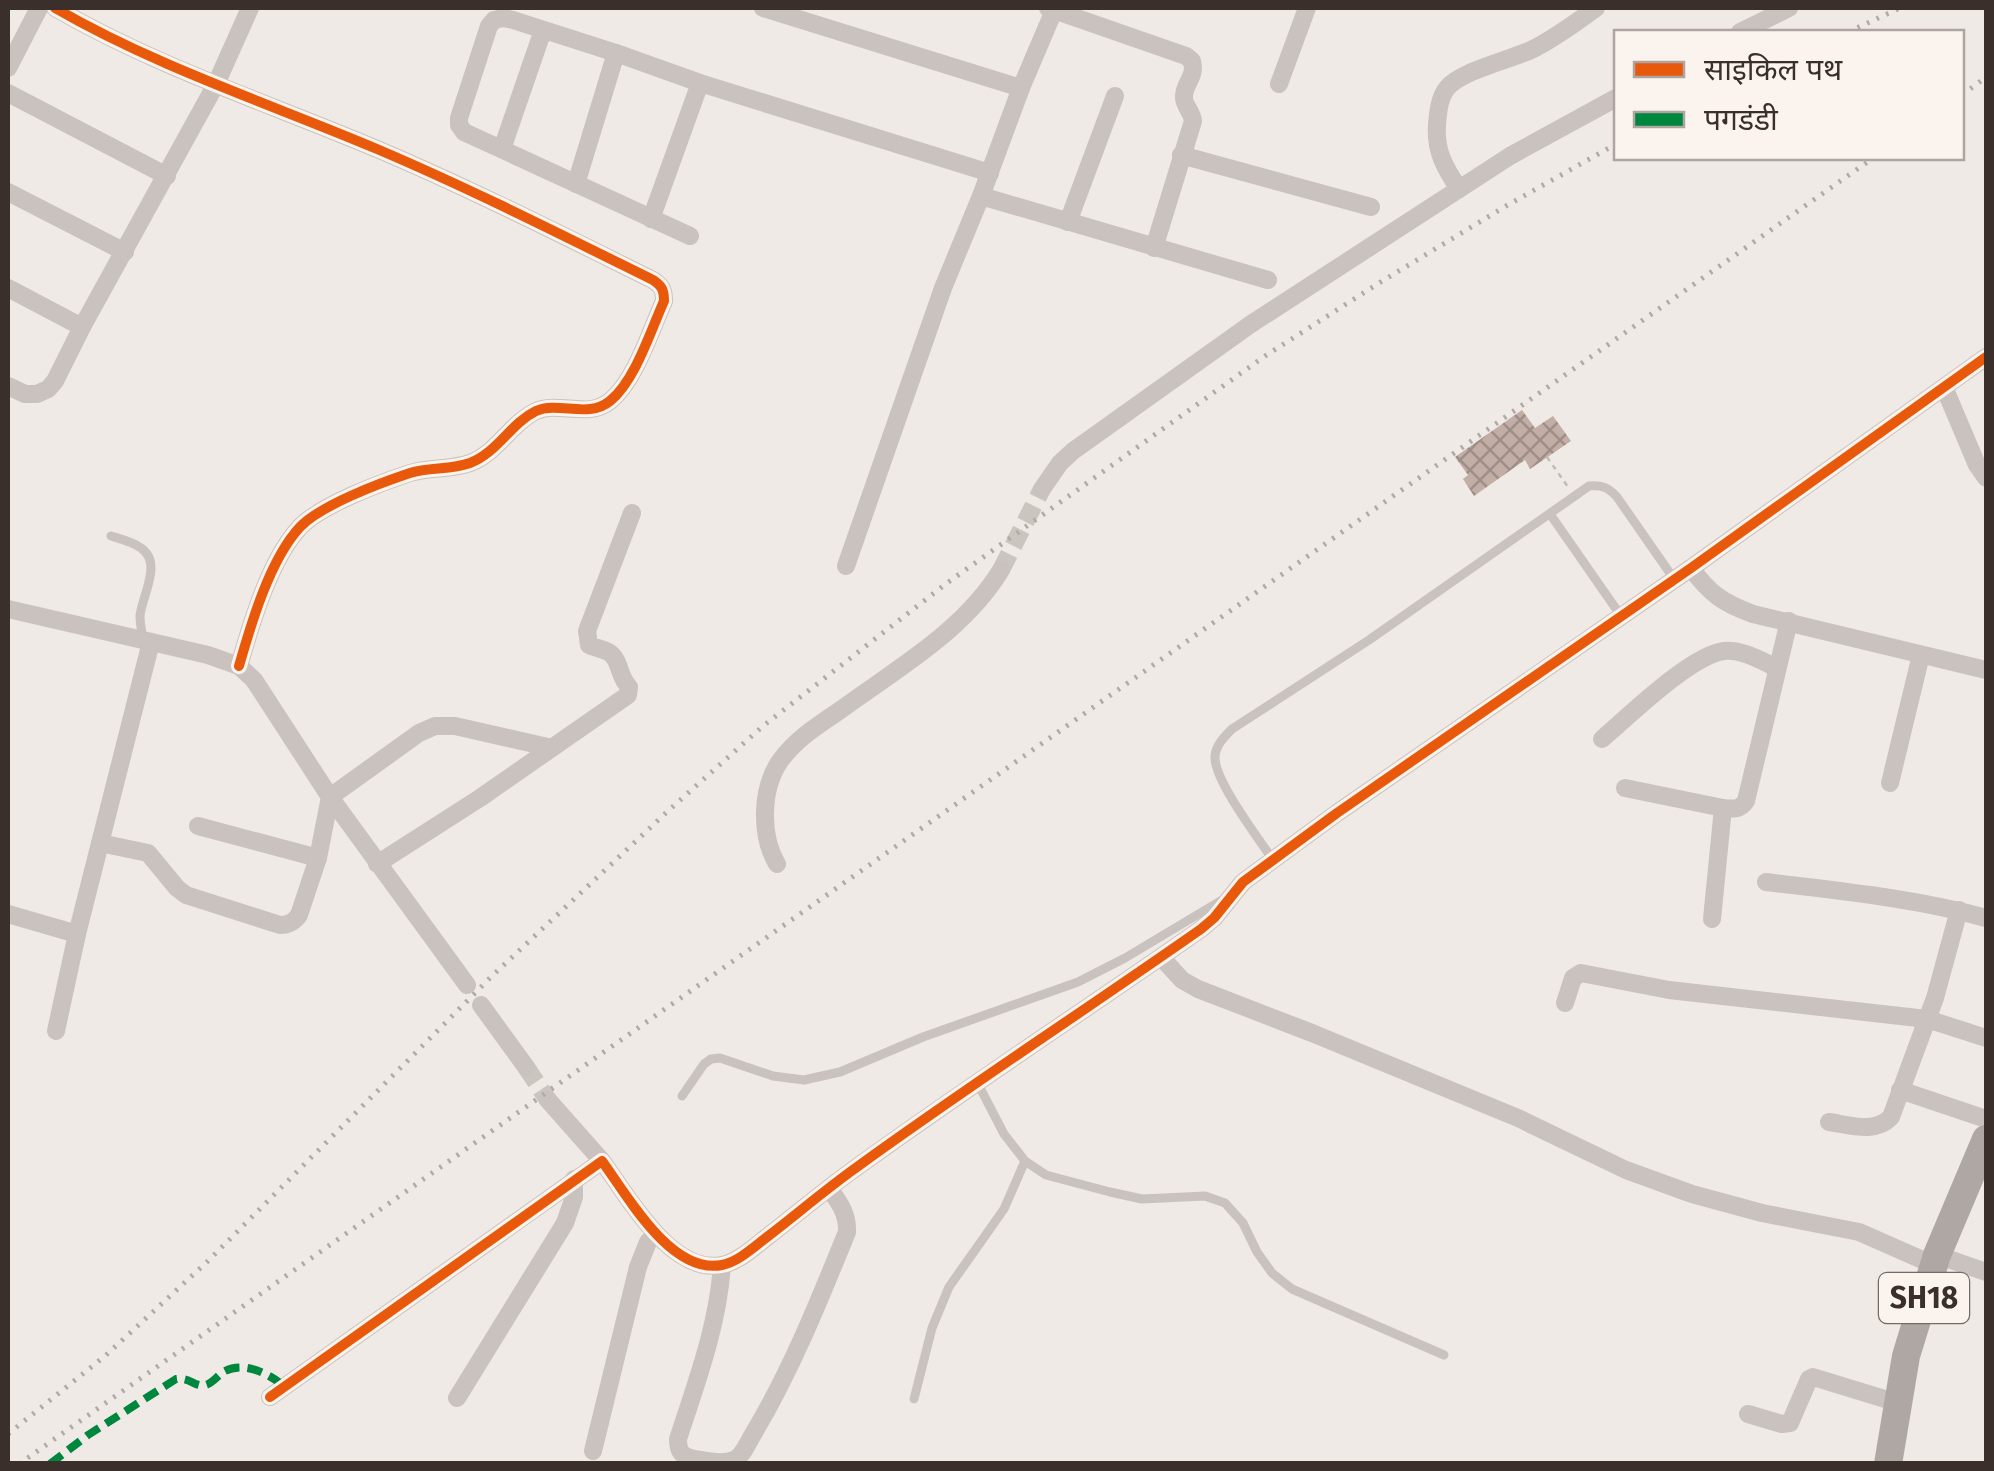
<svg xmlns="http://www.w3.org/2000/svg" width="1994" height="1471" font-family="'Fira Sans','Noto Sans Devanagari',sans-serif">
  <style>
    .building { fill: url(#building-cross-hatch) }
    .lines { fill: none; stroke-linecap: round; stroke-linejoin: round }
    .minor-tunnel { stroke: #cbc5c0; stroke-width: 18; stroke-dasharray: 18 9; stroke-linecap: butt }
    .path { stroke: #c2bbb6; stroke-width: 2.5; stroke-dasharray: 5 5; stroke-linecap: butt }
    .service { stroke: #c9c2be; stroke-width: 9 }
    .minor { stroke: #c9c2be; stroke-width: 18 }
    .primary { stroke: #aea7a3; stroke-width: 28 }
    .rail { stroke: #b1aba8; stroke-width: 5; stroke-dasharray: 2.5 8; stroke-linecap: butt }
    .quiet { stroke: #00873e; stroke-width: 8; stroke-dasharray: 15 8; stroke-linecap: butt }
    .cycleway-casing { stroke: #fbf4ee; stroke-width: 16 }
    .cycleway { stroke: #e8590c; stroke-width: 10 }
    .labels { text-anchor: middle; stroke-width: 10; stroke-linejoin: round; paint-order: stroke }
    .shield { fill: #fbf4ee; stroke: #746a66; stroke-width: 2.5 }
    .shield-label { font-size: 30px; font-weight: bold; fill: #3a2f2b }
  </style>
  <defs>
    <pattern id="building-cross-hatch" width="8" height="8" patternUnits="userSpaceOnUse" patternTransform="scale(2.5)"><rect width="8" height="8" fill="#c2aea7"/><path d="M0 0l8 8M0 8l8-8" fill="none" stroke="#9f8e88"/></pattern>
  </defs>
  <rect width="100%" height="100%" fill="#efeae5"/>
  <!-- building -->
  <path class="building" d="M 1522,410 L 1535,428 L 1553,416 L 1571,441 L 1530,469 L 1525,460 L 1474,496 L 1463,479 L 1468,475 L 1455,457 Z"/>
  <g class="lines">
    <!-- minor-tunnel -->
    <g class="minor-tunnel">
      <path d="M 1001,570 L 1042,489"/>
      <path d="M 526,1067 L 548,1100"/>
    </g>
    <!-- path -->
    <path class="path" d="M 1547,457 L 1568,487"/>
    <!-- service -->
    <g class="service">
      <path d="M 1550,514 L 1621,616"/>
      <path d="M 111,536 C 121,539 133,542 141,548 C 163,563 142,595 140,616 C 140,624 142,632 143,640"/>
      <path d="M 1273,860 C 1259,839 1213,779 1215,756 C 1216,745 1224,737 1232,729 L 1369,640 L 1589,486 C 1602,485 1608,487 1617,497 L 1674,579"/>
      <path d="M 977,1082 L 1004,1134 L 1025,1161 L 1046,1175 L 1110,1192 L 1142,1199 L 1205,1196 L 1225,1203 L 1243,1223 L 1257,1252 L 1272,1273 L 1292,1289 L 1444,1355"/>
      <path d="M 682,1096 L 704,1064 L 711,1059 L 720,1058 L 773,1076 L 804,1080 L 840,1072 L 923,1037 L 1078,982 L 1125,958 L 1222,900"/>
      <path d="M 914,1399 L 932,1328 L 949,1287 L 1004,1209 L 1025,1161"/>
    </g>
    <!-- minor -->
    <g class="minor">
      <path d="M 55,8 C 157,67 268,103 377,149 C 471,189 562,235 653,280 C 662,286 664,290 664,301 C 651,330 635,381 610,401 C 588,419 559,401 536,411 C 511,423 497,453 470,463 C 451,470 429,467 410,473 C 380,483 321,505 300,527 C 270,559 251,624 239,666"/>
      <path d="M 763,8 L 1021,88"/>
      <path d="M 1048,8 L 1186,56 L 1192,61 C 1196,78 1185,81 1184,96 C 1183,105 1192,111 1193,121 L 1154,248"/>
      <path d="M 1740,32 L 1789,8"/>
      <path d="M 8,68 L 39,8"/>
      <path d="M 1279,84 L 1307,8"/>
      <path d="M 8,93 L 167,176"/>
      <path d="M 502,149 L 543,30"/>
      <path d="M 1181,155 L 1371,207"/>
      <path d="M 576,184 L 616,53"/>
      <path d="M 1459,189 C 1445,168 1435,151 1437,125 C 1438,113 1439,98 1447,88 C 1461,71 1509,60 1531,50 C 1554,39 1575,23 1596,8"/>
      <path d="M 8,192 L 125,252"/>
      <path d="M 981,196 L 1268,280"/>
      <path d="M 651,219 L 700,83"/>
      <path d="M 1068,222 L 1115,96"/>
      <path d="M 690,236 L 464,132 L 459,125 L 459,118 L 489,26 L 494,20 L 503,18 L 513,20 L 616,53 L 700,83 L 990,173"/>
      <path d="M 8,288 L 82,327"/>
      <path d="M 8,386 L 25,394 L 37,394 L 48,389 L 55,381 L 82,327 L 216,84 L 250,8"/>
      <path d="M 1944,387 L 1977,465 L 1986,478"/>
      <path d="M 1042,489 L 1060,463 L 1073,451 L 1251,324 L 1510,156 L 1616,98"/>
      <path d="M 846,566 L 943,288 L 981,196 L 1021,88 L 1055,8"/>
      <path d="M 1691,568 C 1710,594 1723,603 1753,614 L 1986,670"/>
      <path d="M 8,609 L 208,655 L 239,666 L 254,680 L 330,797 L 467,985"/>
      <path d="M 1602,739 C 1629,716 1691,655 1724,651 C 1741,649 1762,661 1777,668"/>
      <path d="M 1890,783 L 1921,655"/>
      <path d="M 1625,788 L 1723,808 C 1733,809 1740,810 1746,801 L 1789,621"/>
      <path d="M 198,826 L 318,858"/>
      <path d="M 100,843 L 148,853 L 177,888 L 186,895 L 280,925 C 289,925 294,922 299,915 L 318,858 L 330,797 L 419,733 L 435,726 L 455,726 L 552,748"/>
      <path d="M 377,864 L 480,798 L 628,695 L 629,687 C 619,677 621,665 613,656 C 608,649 597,649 589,645 L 587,631 L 632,513"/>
      <path d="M 777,864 C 760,835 761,789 780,761 C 795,740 818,725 839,711 C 896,669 963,632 1001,570"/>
      <path d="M 1766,882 C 1839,891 1915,898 1986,918"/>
      <path d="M 8,914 L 77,934"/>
      <path d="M 1712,919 L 1723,808"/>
      <path d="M 1161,957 L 1182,980 L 1198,989 L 1312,1033 L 1518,1118 L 1626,1170 L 1692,1194 L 1762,1213 L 1859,1232 L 1934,1265"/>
      <path d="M 1565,1003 L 1573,978 L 1581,973 L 1669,990 L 1927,1019 L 1986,1038"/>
      <path d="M 481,1005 L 526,1067"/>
      <path d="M 56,1031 L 77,934 L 151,642"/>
      <path d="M 1900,1090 L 1986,1119"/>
      <path d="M 548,1100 L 602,1161"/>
      <path d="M 1829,1122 C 1850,1125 1875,1134 1891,1117 L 1935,998 L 1959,910"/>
      <path d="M 1937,1255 L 1986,1272"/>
      <path d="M 722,1265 C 718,1325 697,1381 678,1439 C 678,1452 682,1457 695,1459 C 706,1461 723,1465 734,1460 C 743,1456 747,1444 752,1436 C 791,1371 819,1301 847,1232 C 848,1214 839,1202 829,1188"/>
      <path d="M 270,1397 L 602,1161 C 627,1195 671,1275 722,1265 C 738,1262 754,1247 767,1237 C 797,1214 826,1189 857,1167 C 970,1085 1087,1009 1201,929 L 1214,918 L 1243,882 L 1337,813 L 1691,568 L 1986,357"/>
      <path d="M 457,1398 L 565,1223 L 574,1197 L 574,1179"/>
      <path d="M 1748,1414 L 1782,1424 L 1790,1423 L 1809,1379 L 1813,1377 L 1898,1403"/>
      <path d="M 593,1451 L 638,1267 L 648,1242 L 655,1235"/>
    </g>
    <!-- primary -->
    <path class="primary" d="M 1888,1464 L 1906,1356 L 1937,1255 L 1986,1139"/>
    <!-- rail -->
    <g class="rail">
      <path d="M 1848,32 L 1900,8"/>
      <path d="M 1962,95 L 1986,77"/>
      <path d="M 8,1434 L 105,1356 L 208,1261 L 492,976 L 668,811 L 763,726 L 947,583 L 1265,356 L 1379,283 L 1506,206 L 1616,144"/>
      <path d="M 19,1464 L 1873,158"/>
    </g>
    <!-- quiet -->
    <path class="quiet" d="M 50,1464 L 88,1435 L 176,1379 C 190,1377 196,1388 206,1385 C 213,1383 219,1374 225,1371 C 245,1361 269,1374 284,1386"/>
    <!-- cycleway casing -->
    <g class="cycleway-casing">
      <g id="cycleway">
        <path d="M 55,8 C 157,67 268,103 377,149 C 471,189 562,235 653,280 C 662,286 664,290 664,301 C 651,330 635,381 610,401 C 588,419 559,401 536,411 C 511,423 497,453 470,463 C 451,470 429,467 410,473 C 380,483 321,505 300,527 C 270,559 251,624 239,666"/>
        <path d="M 270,1397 L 602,1161 C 627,1195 671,1275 722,1265 C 738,1262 754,1247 767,1237 C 797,1214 826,1189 857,1167 C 970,1085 1087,1009 1201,929 L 1214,918 L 1243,882 L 1337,813 L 1691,568 L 1986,357"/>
      </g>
    </g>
    <!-- cycleway -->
    <use href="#cycleway" class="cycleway"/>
  </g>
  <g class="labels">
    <!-- shield labels -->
    <rect class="shield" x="1879" y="1273" width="90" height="50" rx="8"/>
    <g class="shield-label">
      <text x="1924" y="1308">SH18</text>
    </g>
  </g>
  <!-- border -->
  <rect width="1994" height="1471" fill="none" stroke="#3a2f2b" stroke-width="20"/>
  <!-- legend -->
  <rect x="1614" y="30" width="350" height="130" fill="#fbf4ee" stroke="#aea5a0" stroke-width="2.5"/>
  <rect x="1634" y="62" width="50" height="15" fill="#e8590c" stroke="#aea5a0" stroke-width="2.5"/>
  <text x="1704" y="80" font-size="30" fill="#3a2f2b">साइकिल पथ</text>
  <rect x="1634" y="112" width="50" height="15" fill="#00873e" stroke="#aea5a0" stroke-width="2.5"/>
  <text x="1704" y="130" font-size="30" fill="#3a2f2b">पगडंडी</text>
</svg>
